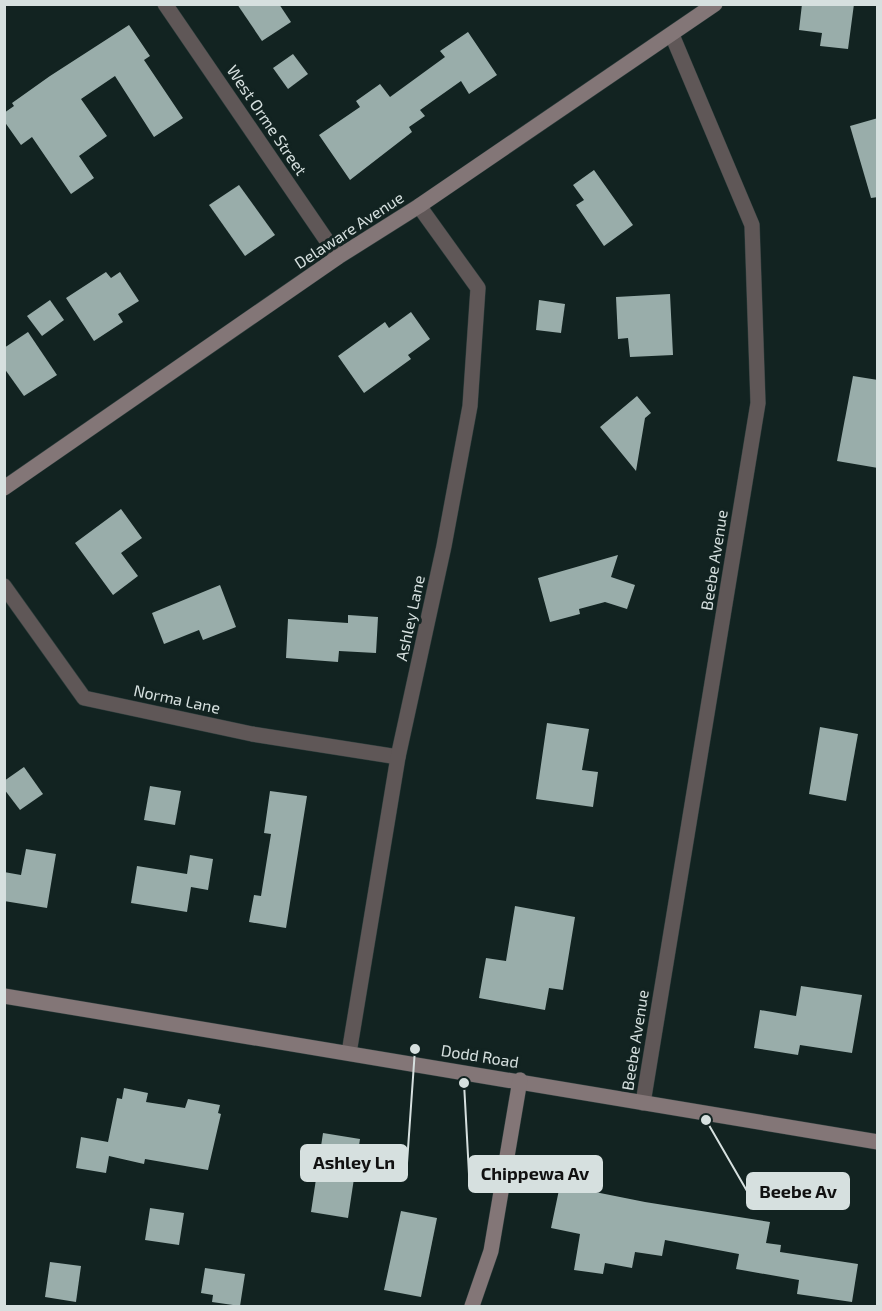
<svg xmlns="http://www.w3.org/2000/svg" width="882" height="1311" font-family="'Exo 2',sans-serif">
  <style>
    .building { fill: #99adaa }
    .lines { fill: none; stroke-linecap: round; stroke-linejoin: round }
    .street-casing { stroke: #2d3d3c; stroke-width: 16 }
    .secondary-casing { stroke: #2d3d3c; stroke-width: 16 }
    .street { stroke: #5f5757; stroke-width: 15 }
    .secondary { stroke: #837677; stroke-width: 15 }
    .labels { text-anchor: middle; stroke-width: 6; stroke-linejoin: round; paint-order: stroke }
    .street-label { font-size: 16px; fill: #d6e0df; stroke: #122321 }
    .leader { fill: none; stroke: #d6e0df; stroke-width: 2 }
    .callout-dot { fill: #d6e0df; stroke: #122321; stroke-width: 2 }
    .callout { fill: #d6e0df; stroke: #d6e0df; stroke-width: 2 }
    .callout-label { font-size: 18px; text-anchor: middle; font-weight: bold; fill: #111 }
  </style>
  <rect width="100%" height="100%" fill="#122321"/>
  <!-- building -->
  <g class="building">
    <path d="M 237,4 L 279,4 L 291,22 L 262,41 Z"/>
    <path d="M 802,4 L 854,4 L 848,49 L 820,46 L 822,33 L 799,30 Z"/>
    <path d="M 129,25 L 150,56 L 144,60 L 183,118 L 154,137 L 115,76 L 81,99 L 107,136 L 79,156 L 94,178 L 71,194 L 32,137 L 21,145 L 4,121 L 4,113 L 14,106 L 12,103 L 50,76 Z"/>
    <path d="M 468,32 L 497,75 L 469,94 L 461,81 L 420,110 L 425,116 L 409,127 L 412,132 L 350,180 L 319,135 L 360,107 L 356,101 L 380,84 L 390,97 L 445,57 L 440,51 Z"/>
    <path d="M 293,54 L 308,74 L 288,89 L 273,68 Z"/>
    <path d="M 878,118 L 878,197 L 871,198 L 850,126 Z"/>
    <path d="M 594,170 L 633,225 L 604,246 L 576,205 L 584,200 L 573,185 Z"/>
    <path d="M 239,185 L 275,235 L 245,256 L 209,205 Z"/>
    <path d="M 106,272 L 111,278 L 120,272 L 139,301 L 118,314 L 123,322 L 94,341 L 66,298 Z"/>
    <path d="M 670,294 L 673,355 L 630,357 L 628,338 L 618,339 L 616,297 Z"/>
    <path d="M 50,300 L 64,320 L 42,336 L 27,316 Z"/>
    <path d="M 539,300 L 565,304 L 561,333 L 536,330 Z"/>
    <path d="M 411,312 L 430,339 L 408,355 L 411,359 L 364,393 L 338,356 L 385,322 L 389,328 Z"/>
    <path d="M 28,332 L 57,375 L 24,396 L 4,368 L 4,348 Z"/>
    <path d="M 853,376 L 878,380 L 878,468 L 837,461 Z"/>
    <path d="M 637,396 L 651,413 L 645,418 L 636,471 L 600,427 Z"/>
    <path d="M 121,509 L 142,538 L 121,553 L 138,576 L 113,595 L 75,543 Z"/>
    <path d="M 618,555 L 611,577 L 635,585 L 627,609 L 605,602 L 579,609 L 580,614 L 550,622 L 538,578 Z"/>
    <path d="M 220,585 L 236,627 L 203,640 L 199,630 L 164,644 L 152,613 Z"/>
    <path d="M 348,615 L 378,617 L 376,653 L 339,651 L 338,662 L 286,658 L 288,619 L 348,623 Z"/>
    <path d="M 547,723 L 589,729 L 582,770 L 598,772 L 593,807 L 536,799 Z"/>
    <path d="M 820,727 L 858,734 L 846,801 L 809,794 Z"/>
    <path d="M 24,767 L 43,794 L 20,810 L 4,789 L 4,781 Z"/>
    <path d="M 150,786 L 181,791 L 175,825 L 144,820 Z"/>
    <path d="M 270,791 L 307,796 L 286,928 L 249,922 L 254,895 L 261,896 L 271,834 L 264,833 Z"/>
    <path d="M 26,849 L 56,854 L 47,908 L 4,901 L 4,872 L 21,875 Z"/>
    <path d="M 190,855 L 213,859 L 208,890 L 191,887 L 187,912 L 131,903 L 137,866 L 187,874 Z"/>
    <path d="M 515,906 L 575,917 L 563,990 L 549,988 L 545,1010 L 479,998 L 486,958 L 506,961 Z"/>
    <path d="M 801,986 L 862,995 L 852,1053 L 800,1045 L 798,1055 L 754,1048 L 760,1010 L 796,1016 Z"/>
    <path d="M 124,1088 L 148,1093 L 146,1102 L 185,1108 L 188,1099 L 220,1105 L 218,1113 L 221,1114 L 208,1170 L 145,1159 L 144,1164 L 109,1156 L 106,1173 L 76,1168 L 81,1137 L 108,1142 L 117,1098 L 122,1099 Z"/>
    <path d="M 323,1133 L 360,1139 L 348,1218 L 311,1212 Z"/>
    <path d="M 560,1185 L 645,1202 L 770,1222 L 766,1243 L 781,1245 L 780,1252 L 858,1264 L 852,1302 L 797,1294 L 799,1280 L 736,1269 L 739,1254 L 665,1240 L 662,1256 L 635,1252 L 632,1268 L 605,1263 L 603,1274 L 574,1270 L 580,1234 L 551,1228 Z"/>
    <path d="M 150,1208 L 184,1213 L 179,1245 L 145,1240 Z"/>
    <path d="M 401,1211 L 437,1218 L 421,1297 L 384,1290 Z"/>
    <path d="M 50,1262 L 81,1266 L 76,1302 L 45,1297 Z"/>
    <path d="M 205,1268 L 245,1274 L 240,1306 L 212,1302 L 213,1295 L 201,1293 Z"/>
  </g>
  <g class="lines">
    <!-- street casing -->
    <g class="street-casing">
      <g id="street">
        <path d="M 165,4 L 338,257"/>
        <path d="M 4,586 L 84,698 L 252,734 L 398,757"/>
        <path d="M 349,1053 L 398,757 L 444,546 L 470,406 L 478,288 L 419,206"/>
        <path d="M 643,1103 L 758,403 L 752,225 L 672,35"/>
      </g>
    </g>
    <!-- secondary casing -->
    <g class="secondary-casing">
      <g id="secondary">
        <path d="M 4,488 L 338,257 L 419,206 L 715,4"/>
        <path d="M 4,996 L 878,1142"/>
        <path d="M 472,1306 L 491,1251 L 520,1080"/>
      </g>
    </g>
    <!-- street -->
    <use href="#street" class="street"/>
    <!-- secondary -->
    <use href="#secondary" class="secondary"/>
  </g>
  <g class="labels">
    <!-- street labels -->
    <g class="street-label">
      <text transform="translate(267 120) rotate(56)" y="6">West Orme Street</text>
      <text transform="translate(349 230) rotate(-33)" y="6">Delaware Avenue</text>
      <text transform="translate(714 560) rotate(-81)" y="6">Beebe Avenue</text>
      <text transform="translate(410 618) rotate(-78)" y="6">Ashley Lane</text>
      <text transform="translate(177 699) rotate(12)" y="6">Norma Lane</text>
      <text transform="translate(635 1040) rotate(-81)" y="6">Beebe Avenue</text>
      <text transform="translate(480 1056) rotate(9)" y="6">Dodd Road</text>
    </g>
  </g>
  <!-- callouts -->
  <path class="leader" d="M415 1049L407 1163M464 1083L469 1174M706 1120L747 1191"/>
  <g class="callout-dot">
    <circle cx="415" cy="1049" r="6"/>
    <circle cx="464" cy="1083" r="6"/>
    <circle cx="706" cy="1120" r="6"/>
  </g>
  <g class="callout">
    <rect x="301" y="1145" width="106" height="36" rx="6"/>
    <rect x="469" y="1156" width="133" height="36" rx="6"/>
    <rect x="747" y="1173" width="102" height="36" rx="6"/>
  </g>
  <g class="callout-label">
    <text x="354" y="1169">Ashley Ln</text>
    <text x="535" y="1180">Chippewa Av</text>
    <text x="798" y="1198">Beebe Av</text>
  </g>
  <!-- border -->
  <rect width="882" height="1311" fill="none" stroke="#d6e0df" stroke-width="12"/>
</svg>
